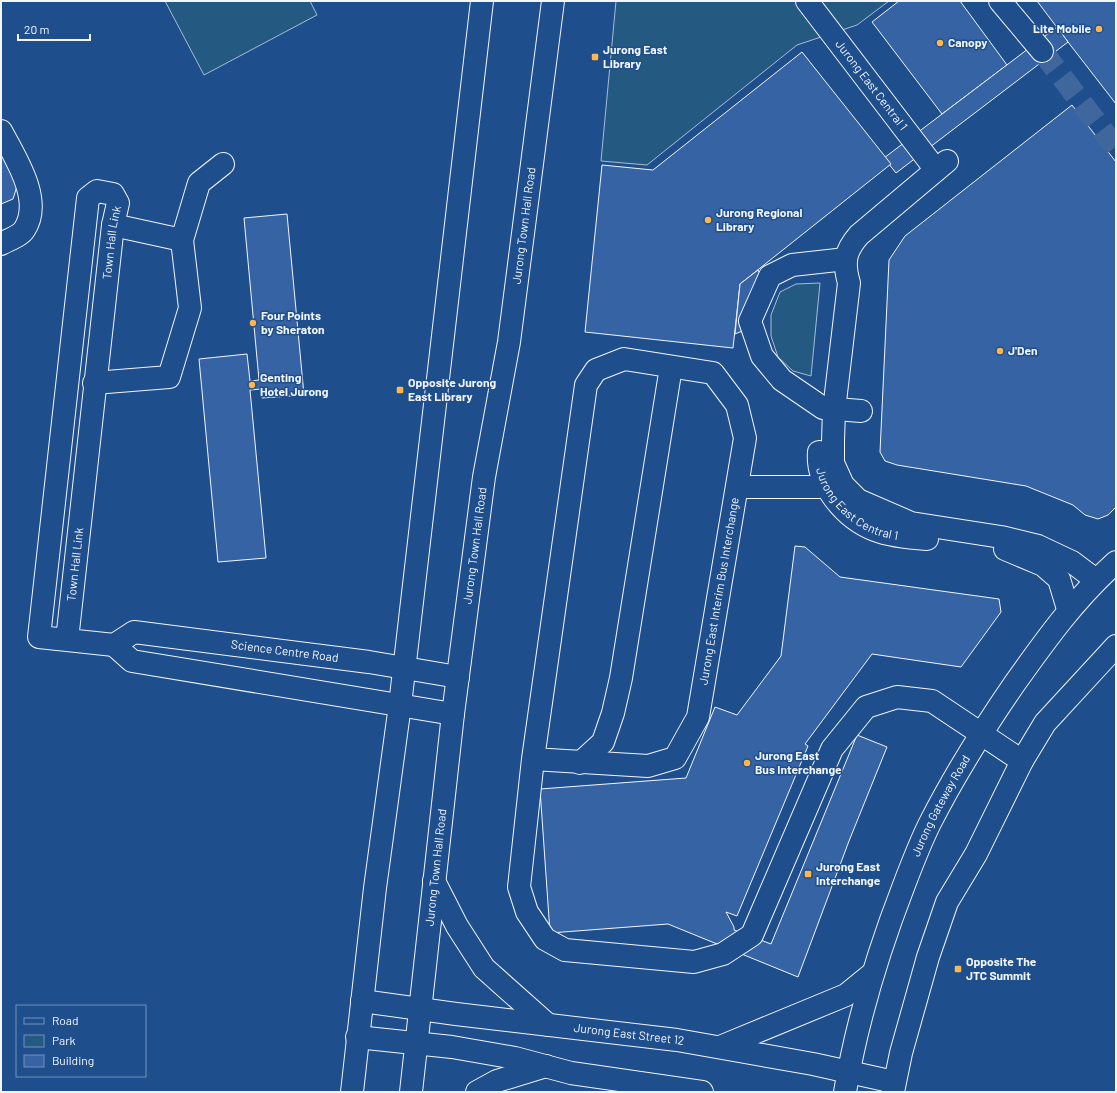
<svg xmlns="http://www.w3.org/2000/svg" width="1117" height="1093" font-family="Barlow,sans-serif">
  <style>
    .green { fill: #245a82; stroke: #a8bbd7 }
    .building { fill: #3563a3; stroke: #f2f6ff }
    .lines { fill: none; stroke-linecap: round; stroke-linejoin: round }
    .minor-tunnel { stroke: #3f679d; stroke-width: 22; stroke-dasharray: 22 11; stroke-linecap: butt }
    .minor-casing { stroke: #f2f6ff; stroke-width: 24 }
    .major-casing { stroke: #f2f6ff; stroke-width: 24 }
    .minor { stroke: #1f4e8c; stroke-width: 22 }
    .major { stroke: #1f4e8c; stroke-width: 22 }
    .poi-dot { fill: #ffb74d; stroke: #1f4e8c; stroke-width: 1.5 }
    .labels { text-anchor: middle; stroke-width: 3; stroke-linejoin: round; paint-order: stroke }
    .poi-label { font-size: 12px; font-weight: bold; fill: #f2f6ff; stroke: #1f4e8c; text-anchor: start }
    .street-label { font-size: 12px; fill: #f2f6ff; stroke: #1f4e8c }
  </style>
  <rect width="100%" height="100%" fill="#1f4e8c"/>
  <!-- green -->
  <g class="green">
    <path d="M 165,1 L 310,1 L 317,15 L 204,75 Z"/>
    <path d="M 616,1 L 889,1 L 857,25 L 797,45 L 647,165 L 601,161 Z"/>
    <path d="M 820,283 L 811,376 L 793,371 L 778,357 L 771,336 L 771,315 L 780,292 L 796,284 Z"/>
  </g>
  <!-- building -->
  <g class="building">
    <path d="M 899,1 L 960,1 L 1007,65 L 942,114 L 872,22 Z"/>
    <path d="M 1037,1 L 1116,1 L 1116,104 L 1068,42 Z"/>
    <path d="M 1057,27 L 1068,42 L 896,173 L 884,158 Z"/>
    <path d="M 802,52 L 891,164 L 740,284 L 733,348 L 585,332 L 602,165 L 653,170 Z"/>
    <path d="M 1072,105 L 1116,162 L 1116,507 L 1108,515 L 1098,519 L 1085,515 L 1073,505 L 1026,486 L 897,465 L 885,461 L 880,452 L 889,260 L 905,236 Z"/>
    <path d="M 1,151 L 18,183 L 13,199 L 1,204 Z"/>
    <path d="M 287,214 L 304,395 L 262,398 L 261,389 L 250,390 L 266,558 L 218,562 L 199,359 L 247,354 L 250,381 L 259,380 L 244,218 Z"/>
    <path d="M 758,270 L 768,289 L 759,324 L 735,334 L 740,284 Z"/>
    <path d="M 795,546 L 805,547 L 840,577 L 999,599 L 1001,612 L 961,667 L 872,654 L 805,744 L 808,746 L 737,916 L 726,912 L 734,927 L 734,930 L 771,944 L 857,735 L 887,747 L 849,841 L 798,977 L 668,924 L 550,933 L 540,789 L 686,778 L 715,707 L 737,715 L 781,656 Z"/>
  </g>
  <g class="lines">
    <!-- minor-tunnel -->
    <path class="minor-tunnel" d="M 1042,51 L 1116,148"/>
    <!-- minor casing -->
    <g class="minor-casing">
      <g id="minor">
        <path id="s1" d="M 807,1 L 936,170"/>
        <path d="M 1000,1 L 1042,51"/>
        <path d="M 1,131 C 15,157 44,201 24,230 C 20,236 8,240 1,244"/>
        <path d="M 947,161 L 859,235 C 845,251 843,262 849,283 L 834,410 L 833,441 L 833,463 L 843,485 L 858,500 L 911,523 L 1001,537 L 1038,546 L 1072,562 L 1096,580"/>
        <path d="M 113,225 L 182,240"/>
        <path d="M 846,259 L 792,265 L 770,276 L 750,321 L 762,356 L 782,380 L 823,408 L 861,411"/>
        <path d="M 94,383 L 169,377 L 190,308 L 182,240 L 199,183 L 223,164"/>
        <path id="s2" d="M 819,452 C 816,485 846,519 875,530 C 890,536 911,538 927,539"/>
        <path d="M 737,487 L 827,487 L 836,478"/>
        <path d="M 1005,549 L 1043,565 L 1059,579 L 1068,609"/>
        <path id="s3" d="M 67,640 L 113,225 L 118,203 L 113,194 L 97,191 L 88,198 L 39,637 L 114,645 L 134,632 L 369,662 L 458,677"/>
        <path d="M 114,645 L 132,661 L 453,714"/>
        <path id="s4" d="M 533,759 L 648,766 L 675,758 L 698,717 L 745,438 L 737,405 L 713,373 L 624,359 L 596,370 L 586,385 L 533,759 L 519,887 L 527,912 L 545,939 L 565,950 L 694,962 L 723,954 L 752,935 L 832,749 L 866,707 L 897,697 L 932,701 L 1022,761"/>
        <path d="M 580,763 L 603,742 L 613,713 L 621,678 L 671,367"/>
        <path id="s5" d="M 362,1001 L 456,1014 L 677,1040 L 813,1064 L 894,1082"/>
        <path d="M 357,1037 L 452,1047 L 515,1058 L 571,1073 L 702,1092"/>
      </g>
    </g>
    <!-- major casing -->
    <g class="major-casing">
      <g id="major">
        <path d="M 434,881 L 457,926 L 484,968 L 548,1025"/>
        <path d="M 720,1047 L 846,995 L 873,973"/>
        <path d="M 352,1092 L 375,888 L 400,705 L 482,1"/>
        <path id="s6" d="M 411,1092 L 453,714 L 484,477 L 509,342 L 553,1"/>
        <path d="M 477,1092 L 497,1081 L 546,1066"/>
        <path id="s7" d="M 845,1092 C 857,1021 878,952 904,885 C 912,864 920,843 930,823 C 955,774 984,728 1015,683 C 1047,638 1075,599 1116,562"/>
        <path d="M 893,1092 L 901,1053 L 928,957 L 947,902 L 976,854 L 1022,761 L 1045,723 L 1116,646"/>
      </g>
    </g>
    <!-- minor -->
    <use href="#minor" class="minor"/>
    <!-- major -->
    <use href="#major" class="major"/>
  </g>
  <!-- markers -->
  <g class="poi-dot">
    <circle cx="1099" cy="29" r="4"/>
    <circle cx="940" cy="43" r="4"/>
    <rect x="591" y="53" width="8" height="8" rx="2"/>
    <circle cx="708" cy="220" r="4"/>
    <circle cx="253" cy="323" r="4"/>
    <circle cx="1000" cy="351" r="4"/>
    <circle cx="252" cy="385" r="4"/>
    <rect x="396" y="386" width="8" height="8" rx="2"/>
    <circle cx="747" cy="763" r="4"/>
    <rect x="804" y="870" width="8" height="8" rx="2"/>
    <rect x="954" y="965" width="8" height="8" rx="2"/>
  </g>
  <g class="labels">
    <!-- poi labels -->
    <g class="poi-label">
      <text x="1091" y="33" text-anchor="end">Lite Mobile</text>
      <text x="948" y="47">Canopy</text>
      <text x="603" y="54">Jurong East<tspan x="603" dy="14">Library</tspan></text>
      <text x="716" y="217">Jurong Regional<tspan x="716" dy="14">Library</tspan></text>
      <text x="261" y="320">Four Points<tspan x="261" dy="14">by Sheraton</tspan></text>
      <text x="1008" y="355">J'Den</text>
      <text x="260" y="382">Genting<tspan x="260" dy="14">Hotel Jurong</tspan></text>
      <text x="408" y="387">Opposite Jurong<tspan x="408" dy="14">East Library</tspan></text>
      <text x="755" y="760">Jurong East<tspan x="755" dy="14">Bus Interchange</tspan></text>
      <text x="816" y="871">Jurong East<tspan x="816" dy="14">Interchange</tspan></text>
      <text x="966" y="966">Opposite The<tspan x="966" dy="14">JTC Summit</tspan></text>
    </g>
    <!-- street labels -->
    <g class="street-label">
      <text dy="4" stroke="none"><textPath href="#s1" startOffset="106">Jurong East Central 1</textPath></text>
      <text dy="4" stroke="none"><textPath href="#s6" startOffset="874">Jurong Town Hall Road</textPath></text>
      <text dy="4" stroke="none"><textPath href="#s3" startOffset="400">Town Hall Link</textPath></text>
      <text dy="4" stroke="none"><textPath href="#s2" startOffset="71">Jurong East Central 1</textPath></text>
      <text dy="4" stroke="none"><textPath href="#s6" startOffset="550">Jurong Town Hall Road</textPath></text>
      <text dy="4" stroke="none"><textPath href="#s3" startOffset="76">Town Hall Link</textPath></text>
      <text dy="4" stroke="none"><textPath href="#s4" startOffset="318">Jurong East Interim Bus Interchange</textPath></text>
      <text dy="4" stroke="none"><textPath href="#s3" startOffset="1171">Science Centre Road</textPath></text>
      <text dy="4" stroke="none"><textPath href="#s7" startOffset="303">Jurong Gateway Road</textPath></text>
      <text dy="4" stroke="none"><textPath href="#s6" startOffset="226">Jurong Town Hall Road</textPath></text>
      <text dy="4" stroke="none"><textPath href="#s5" startOffset="269">Jurong East Street 12</textPath></text>
    </g>
  </g>
  <!-- border -->
  <rect width="1117" height="1093" fill="none" stroke="#f2f6ff" stroke-width="4"/>
  <!-- legend -->
  <rect x="16" y="1005" width="130" height="72" fill="#1f4e8c" stroke="#7391ba"/>
  <rect x="24" y="1018" width="20" height="6" fill="#1f4e8c" stroke="#7391ba"/>
  <text x="52" y="1025" font-size="12" fill="#f2f6ff">Road</text>
  <rect x="24" y="1035" width="20" height="12" fill="#245a82" stroke="#7391ba"/>
  <text x="52" y="1045" font-size="12" fill="#f2f6ff">Park</text>
  <rect x="24" y="1055" width="20" height="12" fill="#3563a3" stroke="#7391ba"/>
  <text x="52" y="1065" font-size="12" fill="#f2f6ff">Building</text>
  <!-- scale -->
  <path d="M18 34v6h72v-6" fill="none" stroke="#f2f6ff" stroke-width="2"/>
  <text x="24" y="34" font-size="12" fill="#f2f6ff" stroke="#1f4e8c" stroke-width="3" paint-order="stroke">20 m</text>
</svg>
